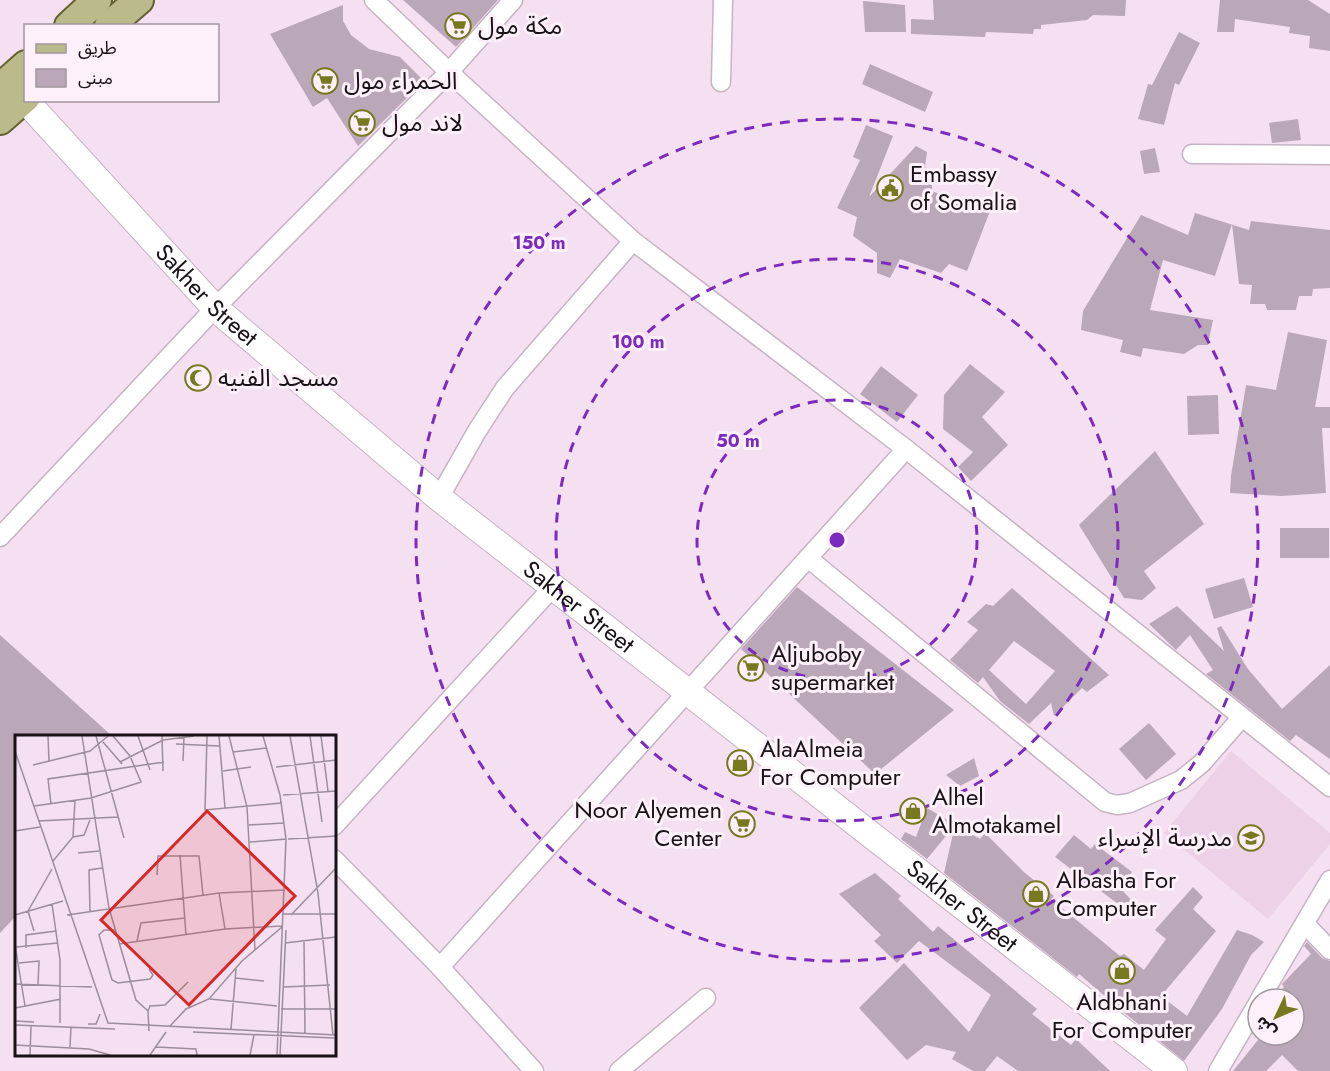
<svg xmlns="http://www.w3.org/2000/svg" width="1330" height="1071" font-family="Jost,'Noto Sans Arabic',sans-serif">
  <style>
    .built { fill: #ecd1e7 }
    .building { fill: #baa7b7; fill-rule: evenodd }
    .lines { fill: none; stroke-linecap: round; stroke-linejoin: round }
    .street-casing { stroke: #c6b3c3; stroke-width: 21 }
    .secondary-casing { stroke: #c6b3c3; stroke-width: 28 }
    .primary-casing { stroke: #636130; stroke-width: 32 }
    .street { stroke: #fff; stroke-width: 18 }
    .secondary { stroke: #fff; stroke-width: 26 }
    .primary { stroke: #baba8b; stroke-width: 28 }
    .ring { fill: none; stroke: #7b2cbf; stroke-width: 3; stroke-dasharray: 10 8 }
    .labels { text-anchor: middle; stroke-width: 6; stroke-linejoin: round; paint-order: stroke }
    .poi-label { font-size: 24px; fill: #181117; stroke: #fdf0fa; text-anchor: start }
    .street-label { font-size: 24px; fill: #181117; stroke: #fdf0fa }
    .inset-road { fill: none; stroke: #9c8d9a; stroke-width: 1.5 }
    .view { fill: #d62828; fill-opacity: 0.15; stroke: #d62828; stroke-width: 3 }
    .inset-edge { fill: none; stroke: #181117; stroke-width: 3 }
    .centre { fill: #7b2cbf; stroke: #fdf0fa; stroke-width: 3 }
    .ring-label { font-size: 18px; text-anchor: middle; font-weight: bold; fill: #7b2cbf; stroke: #fdf0fa; stroke-width: 6; stroke-linejoin: round; paint-order: stroke }
  </style>
  <rect width="100%" height="100%" fill="#f4e0f1"/>
  <!-- built -->
  <path class="built" d="M 1231,751 L 1330,833 L 1330,844 L 1268,919 L 1164,833 Z"/>
  <!-- building -->
  <g class="building">
    <path d="M 403,0 L 498,0 L 456,47 Z"/>
    <path d="M 933,0 L 1126,0 L 1125,16 L 1093,15 L 1087,20 L 1041,25 L 1041,29 L 1034,29 L 1033,34 L 986,32 L 985,37 L 911,34 L 911,19 L 934,20 Z"/>
    <path d="M 1220,0 L 1308,0 L 1330,14 L 1330,51 L 1309,48 L 1310,36 L 1289,33 L 1290,27 L 1235,19 L 1234,32 L 1217,32 Z"/>
    <path d="M 863,1 L 905,5 L 906,32 L 865,32 Z"/>
    <path d="M 343,5 L 343,21 L 351,35 L 369,49 L 400,57 L 424,81 L 358,146 L 327,98 L 313,107 L 270,34 Z"/>
    <path d="M 1179,32 L 1200,43 L 1179,85 L 1175,83 L 1164,125 L 1138,119 L 1148,84 L 1152,85 Z"/>
    <path d="M 870,64 L 933,92 L 925,112 L 862,84 Z"/>
    <path d="M 1298,119 L 1301,140 L 1272,143 L 1269,123 Z"/>
    <path d="M 866,125 L 893,136 L 869,197 L 916,146 L 927,152 L 925,167 L 932,174 L 932,191 L 967,205 L 990,211 L 967,271 L 949,264 L 941,273 L 900,259 L 890,278 L 877,273 L 877,253 L 853,236 L 857,217 L 837,208 L 860,160 L 853,157 Z"/>
    <path d="M 1155,148 L 1160,172 L 1144,174 L 1140,151 Z"/>
    <path d="M 1195,213 L 1249,230 L 1251,221 L 1330,230 L 1330,288 L 1313,289 L 1312,296 L 1299,296 L 1296,310 L 1267,310 L 1265,304 L 1250,304 L 1252,285 L 1239,284 L 1232,224 L 1215,276 L 1163,260 L 1150,310 L 1213,320 L 1208,345 L 1198,345 L 1184,354 L 1143,348 L 1141,357 L 1120,352 L 1123,340 L 1081,330 L 1083,311 L 1141,215 L 1188,235 Z"/>
    <path d="M 1288,332 L 1327,340 L 1315,407 L 1330,407 L 1330,428 L 1322,428 L 1326,493 L 1281,496 L 1230,493 L 1231,476 L 1246,385 L 1276,390 Z"/>
    <path d="M 970,364 L 1005,392 L 982,417 L 1008,445 L 971,481 L 958,467 L 973,452 L 943,429 L 944,395 Z"/>
    <path d="M 881,366 L 918,395 L 897,422 L 860,394 Z"/>
    <path d="M 1218,395 L 1219,434 L 1188,435 L 1187,396 Z"/>
    <path d="M 1155,451 L 1204,524 L 1144,571 L 1156,588 L 1142,600 L 1124,598 L 1079,525 Z"/>
    <rect x="1280" y="528" width="49" height="30"/>
    <path d="M 1244,578 L 1253,607 L 1214,619 L 1205,589 Z"/>
    <path d="M 797,587 L 954,710 L 875,774 L 741,649 Z"/>
    <path d="M 1012,588 L 1109,675 L 1087,692 L 1082,688 L 1054,716 L 1051,703 L 1029,724 L 1000,701 L 983,677 L 978,683 L 950,660 L 978,630 L 967,622 L 986,604 L 993,606 ZM 1014,641 L 1055,671 L 1026,704 L 989,670 Z"/>
    <path d="M 1177,606 L 1224,651 L 1217,628 L 1221,626 L 1248,669 L 1282,709 L 1330,665 L 1330,759 L 1296,735 L 1290,741 L 1206,674 L 1213,670 L 1190,635 L 1176,650 L 1149,624 Z"/>
    <path d="M 0,635 L 112,736 L 16,736 L 16,916 L 0,933 Z"/>
    <path d="M 1149,723 L 1176,754 L 1146,780 L 1119,749 Z"/>
    <path d="M 974,758 L 979,776 L 960,786 L 946,775 Z"/>
    <path d="M 927,808 L 980,839 L 985,833 L 1025,873 L 1054,896 L 1051,899 L 1120,956 L 1124,954 L 1144,970 L 1166,939 L 1155,930 L 1193,887 L 1203,897 L 1193,909 L 1216,931 L 1161,996 L 1187,1016 L 1237,930 L 1252,935 L 1264,942 L 1251,955 L 1222,1009 L 1184,1061 L 1121,1010 L 1079,974 L 1077,977 L 944,873 L 955,825 L 927,859 L 901,839 L 905,832 L 916,837 Z"/>
    <path d="M 1074,835 L 1091,849 L 1095,844 L 1132,872 L 1120,888 L 1143,912 L 1137,918 L 1055,857 Z"/>
    <path d="M 875,873 L 901,896 L 898,899 L 933,932 L 938,926 L 1037,1009 L 1032,1014 L 1071,1045 L 1076,1039 L 1110,1071 L 1018,1071 L 997,1056 L 985,1071 L 973,1071 L 952,1059 L 956,1052 L 926,1045 L 907,1060 L 859,1008 L 904,963 L 969,1032 L 991,995 L 919,941 L 897,963 L 874,941 L 881,935 L 839,894 Z"/>
    <path d="M 1307,942 L 1322,958 L 1330,961 L 1330,1071 L 1298,1071 L 1282,1055 L 1266,1071 L 1233,1071 L 1262,1035 L 1294,1035 L 1294,999 L 1273,999 L 1284,987 L 1282,984 L 1283,983 L 1311,954 L 1304,946 Z"/>
  </g>
  <g class="lines">
    <!-- street casing -->
    <g class="street-casing">
      <g id="street">
        <path d="M 374,0 L 449,72 L 633,241 L 906,449 L 1330,787"/>
        <path d="M 721,82 L 723,0"/>
        <path d="M 1192,154 L 1330,155"/>
        <path d="M 439,498 L 477,431 L 505,388 L 633,241"/>
        <path d="M 0,537 L 215,308 L 449,72 L 513,0"/>
        <path d="M 808,558 L 1105,802 L 1117,805 L 1130,803 L 1181,780 L 1202,763 L 1242,717"/>
        <path d="M 334,826 L 553,587"/>
        <path d="M 334,859 L 440,967 L 534,1071"/>
        <path d="M 1305,924 L 1330,950"/>
        <path d="M 440,967 L 906,449"/>
        <path d="M 1260,999 L 1330,880"/>
        <path d="M 619,1071 L 706,998"/>
        <path d="M 1218,1071 L 1258,1003"/>
      </g>
    </g>
    <!-- secondary casing -->
    <g class="secondary-casing">
      <g id="secondary">
        <path id="s1" d="M 24,99 L 215,308 L 439,498 L 1174,1071"/>
      </g>
    </g>
    <!-- primary casing -->
    <g class="primary-casing">
      <g id="primary">
        <path d="M 69,26 L 97,0"/>
        <path d="M 109,26 L 139,0"/>
        <path d="M 0,88 L 26,65"/>
        <path d="M 0,120 L 26,97"/>
      </g>
    </g>
    <!-- street -->
    <use href="#street" class="street"/>
    <!-- secondary -->
    <use href="#secondary" class="secondary"/>
    <!-- primary -->
    <use href="#primary" class="primary"/>
  </g>
  <!-- distance rings -->
  <g class="ring">
    <circle cx="837" cy="540" r="140"/>
    <circle cx="837" cy="540" r="281"/>
    <circle cx="837" cy="540" r="421"/>
  </g>
  <!-- icons -->
  <defs>
    <g id="supermarket-ring" transform="scale(1.35)"><circle r="9.5" fill="#fdf0fa" stroke="#78781f" stroke-width="1.5"/><path d="M-6-5.5h2.5l.6 2H6L4.5 2H-2.5L-4.4-4H-6ZM-1.5 3.2a1.3 1.3 0 1 0 .1 0ZM3 3.2a1.3 1.3 0 1 0 .1 0Z" fill="#78781f"/></g>
    <g id="civic-ring" transform="scale(1.35)"><circle r="9.5" fill="#fdf0fa" stroke="#78781f" stroke-width="1.5"/><path d="M-.6-6.5H3V-4.5H.6V-3L4-1V1h2V6H-6V1h2V-1L-.6-3ZM-1.2 2.5V6h2.4V2.5Z" fill="#78781f"/></g>
    <g id="mosque-ring" transform="scale(1.35)"><circle r="9.5" fill="#fdf0fa" stroke="#78781f" stroke-width="1.5"/><path d="M3.5-4.9A6 6 0 1 0 3.5 4.9A5 5 0 1 1 3.5-4.9Z" fill="#78781f"/></g>
    <g id="shop-ring" transform="scale(1.35)"><circle r="9.5" fill="#fdf0fa" stroke="#78781f" stroke-width="1.5"/><path d="M-5-2.5h2.3a2.7 3.5 0 0 1 5.4 0H5L5.5 6h-11ZM-1.5-2.5h3a1.5 2.3 0 0 0-3 0Z" fill="#78781f"/></g>
    <g id="school-ring" transform="scale(1.35)"><circle r="9.5" fill="#fdf0fa" stroke="#78781f" stroke-width="1.5"/><path d="M0-5L7-2L0 1L-7-2ZM-4 1L0 2.5L4 1V4Q0 6-4 4Z" fill="#78781f"/></g>
  </defs>
  <g fill-rule="evenodd">
    <use href="#supermarket-ring" x="458" y="26"/>
    <use href="#supermarket-ring" x="325" y="81"/>
    <use href="#supermarket-ring" x="362" y="123"/>
    <use href="#civic-ring" x="890" y="188"/>
    <use href="#mosque-ring" x="198" y="378"/>
    <use href="#supermarket-ring" x="751" y="668"/>
    <use href="#shop-ring" x="740" y="763"/>
    <use href="#shop-ring" x="913" y="811"/>
    <use href="#supermarket-ring" x="742" y="824"/>
    <use href="#school-ring" x="1251" y="838"/>
    <use href="#shop-ring" x="1036" y="894"/>
    <use href="#shop-ring" x="1122" y="971"/>
  </g>
  <g class="labels">
    <!-- poi labels -->
    <g class="poi-label">
      <text x="478" y="34">مكة مول</text>
      <text x="344" y="89">الحمراء مول</text>
      <text x="382" y="131">لاند مول</text>
      <text x="910" y="182">Embassy<tspan x="910" dy="28">of Somalia</tspan></text>
      <text x="218" y="386">مسجد الفنيه</text>
      <text x="771" y="662">Aljuboby<tspan x="771" dy="28">supermarket</tspan></text>
      <text x="760" y="757">AlaAlmeia<tspan x="760" dy="28">For Computer</tspan></text>
      <text x="932" y="805">Alhel<tspan x="932" dy="28">Almotakamel</tspan></text>
      <text x="722" y="818" text-anchor="end">Noor Alyemen<tspan x="722" dy="28">Center</tspan></text>
      <text x="1232" y="846" text-anchor="end">مدرسة الإسراء</text>
      <text x="1056" y="888">Albasha For<tspan x="1056" dy="28">Computer</tspan></text>
      <text x="1122" y="1010" text-anchor="middle">Aldbhani<tspan x="1122" dy="28">For Computer</tspan></text>
    </g>
    <!-- street labels -->
    <g class="street-label">
      <text dy="8" stroke="none"><textPath href="#s1" startOffset="268">Sakher Street</textPath></text>
      <text dy="8" stroke="none"><textPath href="#s1" startOffset="754">Sakher Street</textPath></text>
      <text dy="8" stroke="none"><textPath href="#s1" startOffset="1240">Sakher Street</textPath></text>
    </g>
  </g>
  <!-- overview -->
  <g transform="translate(15 735)">
    <rect width="321" height="321" fill="#f4e0f1"/>
    <path class="inset-road" d="M 33,1 L 34,27M 67,1 L 94,173 L 121,265 L 133,276 L 134,296M 81,1 L 109,103M 123,1 L 135,35M 147,1 L 148,36M 192,1 L 190,75 L 267,68M 204,1 L 210,73M 214,1 L 232,72 L 240,215M 248,1 L 265,60 L 271,104 L 262,320M 275,1 L 303,158 L 318,300M 295,1 L 307,87M 306,1 L 313,56M 88,7 L 107,29M 161,9 L 204,11M 0,16 L 93,288 L 321,300M 218,17 L 251,13M 168,26 L 169,2M 105,27 L 148,5 L 179,1M 18,30 L 75,16 L 93,1M 261,32 L 321,25M 208,36 L 236,32M 268,60 L 321,56M 36,69 L 33,44 L 149,27M 19,71 L 76,63 L 126,47 L 115,21 L 98,1M 23,86 L 103,82M 234,90 L 269,88M 0,96 L 25,92M 58,102 L 69,100 L 75,85M 273,104 L 321,101M 235,107 L 271,104M 63,118 L 84,116M 165,120 L 171,200M 38,126 L 58,102 L 60,65M 142,140 L 143,121 L 184,121 L 188,160M 204,158 L 210,194M 37,169 L 45,225 L 45,288M 75,176 L 74,135 L 87,133M 268,179 L 321,179M 0,180 L 48,166M 52,180 L 204,158 L 269,155M 276,180 L 321,133M 100,195 L 89,195 L 84,200 L 97,245 L 103,248 L 135,244 L 138,240 L 134,234M 19,196 L 13,176 L 37,134M 122,206 L 126,188 L 170,183M 289,207 L 290,299M 270,208 L 321,202M 104,209 L 210,194 L 267,191M 0,210 L 10,271M 1,212 L 43,208M 11,213 L 11,200 L 41,196M 4,228 L 24,226 L 23,250M 220,243 L 249,246M 0,249 L 77,252M 268,252 L 315,250M 195,264 L 262,271M 0,273 L 46,264M 266,274 L 321,274M 133,276 L 135,271 L 150,270 L 173,247M 0,286 L 19,287M 73,289 L 81,289 L 85,279M 0,290 L 100,294M 155,291 L 171,274 L 194,264 L 227,226 L 267,192M 216,294 L 221,234M 178,297 L 319,303M 0,310 L 74,314 L 95,320M 55,312 L 56,292M 141,312 L 181,314 L 182,320M 15,320 L 16,291M 135,320 L 151,297M 235,320 L 239,300M 265,320 L 271,195"/>
    <path class="view" d="M 192,76 L 280,161 L 174,270 L 86,185 Z"/>
    <rect width="321" height="321" class="inset-edge"/>
  </g>
  <circle cx="837" cy="540" r="9" class="centre"/>
  <g class="ring-label">
    <text x="539" y="249">150 m</text>
    <text x="638" y="348">100 m</text>
    <text x="738" y="447">50 m</text>
  </g>
  <!-- legend -->
  <rect x="24" y="24" width="195" height="78" fill="#fdf0fa" stroke="#a1979f" stroke-width="1.5"/>
  <rect x="36" y="44" width="30" height="9" fill="#baba8b" stroke="#a1979f" stroke-width="1.5"/>
  <text x="78" y="54" font-size="18" fill="#181117">طريق</text>
  <rect x="36" y="69" width="30" height="18" fill="#baa7b7" stroke="#a1979f" stroke-width="1.5"/>
  <text x="78" y="84" font-size="18" fill="#181117">مبنى</text>
  <!-- north arrow -->
  <g transform="translate(1276 1017) rotate(226)"><circle r="28" fill="#fdf0fa" stroke="#a1979f" stroke-width="1.5"/>
  <path d="M0-4.5L10 22L0 15L-10 22Z" fill="#78781f"/>
  <text y="-9" font-size="16" font-weight="bold" text-anchor="middle" fill="#181117">ش</text>
  </g>
</svg>
